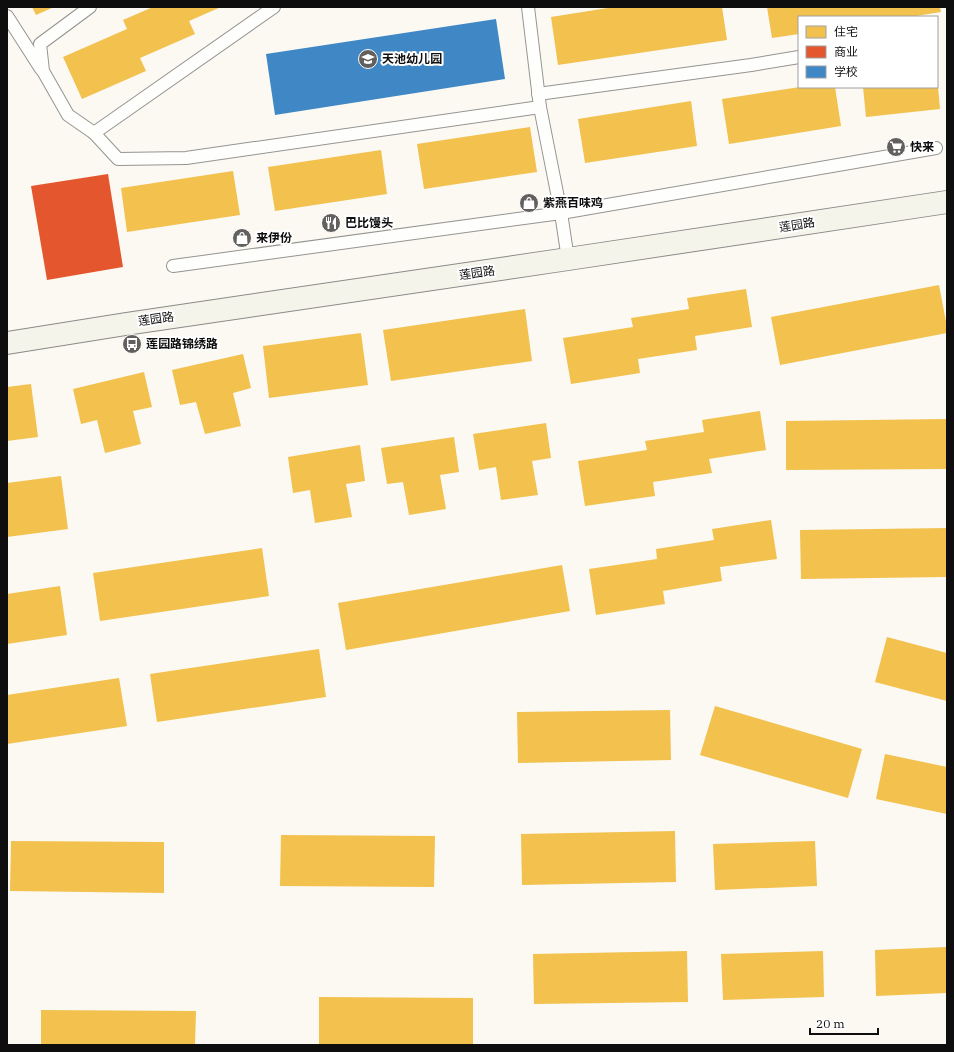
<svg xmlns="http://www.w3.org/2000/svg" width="954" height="1052" font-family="'IBM Plex Serif','Noto Sans SC',serif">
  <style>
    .homes { fill: #f2c14e }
    .shops { fill: #e4572e }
    .schools { fill: #3f88c5 }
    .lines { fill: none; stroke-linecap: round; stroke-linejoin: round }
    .lane-casing { stroke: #959491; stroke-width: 14 }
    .secondary-casing { stroke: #8b8a87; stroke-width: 24 }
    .lane { stroke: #fefefd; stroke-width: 12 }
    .secondary { stroke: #f5f4ea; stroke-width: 22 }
    .labels { text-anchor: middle; stroke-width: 4; stroke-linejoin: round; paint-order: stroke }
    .poi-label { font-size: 12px; font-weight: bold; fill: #0e0e0e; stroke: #fff; text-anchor: start }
    .street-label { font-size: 12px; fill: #0e0e0e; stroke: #fff }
  </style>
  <rect width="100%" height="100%" fill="#fbf9f2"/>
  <!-- homes -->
  <g class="homes">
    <path d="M 32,7 L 54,7 L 36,15 Z"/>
    <path d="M 153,7 L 221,7 L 189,21 L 195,34 L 140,58 L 146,71 L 82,99 L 63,57 L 127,29 L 123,20 Z"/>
    <path d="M 614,7 L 722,7 L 727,40 L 558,65 L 551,17 Z"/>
    <path d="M 767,7 L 940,7 L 941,12 L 910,17 L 799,17 L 799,34 L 772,38 Z"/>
    <path d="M 800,87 L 835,87 L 841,126 L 729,144 L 722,99 Z"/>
    <path d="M 863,87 L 938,87 L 940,109 L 866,117 Z"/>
    <path d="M 691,101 L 697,146 L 585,163 L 578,119 Z"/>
    <path d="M 530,127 L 537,172 L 424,189 L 417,144 Z"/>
    <path d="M 381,150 L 387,194 L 275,211 L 268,167 Z"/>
    <path d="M 233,171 L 240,215 L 127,232 L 121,188 Z"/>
    <path d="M 939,285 L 947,327 L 947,333 L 780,365 L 771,317 Z"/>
    <path d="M 746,289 L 752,327 L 695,336 L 697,350 L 638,359 L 640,373 L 571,384 L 563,338 L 633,327 L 631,318 L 689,309 L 687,298 Z"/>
    <path d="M 525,309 L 532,361 L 391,381 L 383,330 Z"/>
    <path d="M 361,333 L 368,385 L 269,398 L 263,346 Z"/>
    <path d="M 243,354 L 251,388 L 233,393 L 241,426 L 205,434 L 196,402 L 180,405 L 172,370 Z"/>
    <path d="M 144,372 L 152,407 L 133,411 L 141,444 L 105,453 L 97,420 L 81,424 L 73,389 Z"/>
    <path d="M 31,384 L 38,437 L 7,441 L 7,387 Z"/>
    <path d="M 760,411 L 766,450 L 709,459 L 712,473 L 653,482 L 655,496 L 585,506 L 578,461 L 647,450 L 645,441 L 704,432 L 702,420 Z"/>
    <path d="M 947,419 L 947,469 L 786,470 L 786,421 Z"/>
    <path d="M 546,423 L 551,458 L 532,461 L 538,495 L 501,500 L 496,467 L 479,470 L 473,434 Z"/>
    <path d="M 454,437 L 459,472 L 440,475 L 446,509 L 409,515 L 403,482 L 387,484 L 381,448 Z"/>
    <path d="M 360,445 L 365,481 L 346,484 L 352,517 L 315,523 L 310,490 L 293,493 L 288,457 Z"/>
    <path d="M 61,476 L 68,529 L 7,537 L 7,483 Z"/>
    <path d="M 771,520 L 777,559 L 720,567 L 722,581 L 663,591 L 665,604 L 596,615 L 589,569 L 657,559 L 656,549 L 714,540 L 712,529 Z"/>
    <path d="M 947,528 L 947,577 L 801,579 L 800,530 Z"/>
    <path d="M 262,548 L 269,596 L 100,621 L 93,573 Z"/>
    <path d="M 562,565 L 570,611 L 346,650 L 338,603 Z"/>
    <path d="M 60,586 L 67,635 L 7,644 L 7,594 Z"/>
    <path d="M 887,637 L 947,653 L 947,701 L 875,682 Z"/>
    <path d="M 319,649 L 326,697 L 157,722 L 150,674 Z"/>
    <path d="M 119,678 L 127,726 L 7,744 L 7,695 Z"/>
    <path d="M 715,706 L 862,749 L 848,798 L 700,755 Z"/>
    <path d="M 670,710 L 671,760 L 518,763 L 517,712 Z"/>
    <path d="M 885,754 L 947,767 L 947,814 L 876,799 Z"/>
    <path d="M 675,831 L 676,882 L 522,885 L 521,834 Z"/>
    <path d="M 281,835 L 435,836 L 434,887 L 280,886 Z"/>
    <path d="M 11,841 L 164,842 L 164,893 L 10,891 Z"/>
    <path d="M 815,841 L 817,886 L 715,890 L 713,844 Z"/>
    <path d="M 947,947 L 947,993 L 876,996 L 875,950 Z"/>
    <path d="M 687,951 L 688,1002 L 534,1004 L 533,954 Z"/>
    <path d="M 823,951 L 824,997 L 723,1000 L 721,954 Z"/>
    <path d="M 319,997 L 473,998 L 473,1045 L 319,1045 Z"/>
    <path d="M 41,1010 L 196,1011 L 195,1045 L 41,1045 Z"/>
  </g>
  <!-- shops -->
  <path class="shops" d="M 108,174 L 123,267 L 47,280 L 31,186 Z"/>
  <!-- schools -->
  <path class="schools" d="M 496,19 L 505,79 L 275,115 L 266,54 Z"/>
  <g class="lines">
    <!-- lane casing -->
    <g class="lane-casing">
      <g id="lane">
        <path d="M 90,7 L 40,44 L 43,71 L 68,115 L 94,133"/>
        <path d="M 274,7 L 94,133 L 118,159 L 186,158 L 540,107 L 528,7"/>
        <path d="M 7,16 L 41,69"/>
        <path d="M 538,94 L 751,65 L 799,57"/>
        <path d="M 540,107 L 561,213 L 568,259"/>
        <path d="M 173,266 L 561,213 L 936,148"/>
      </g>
    </g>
    <!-- secondary casing -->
    <g class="secondary-casing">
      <path id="secondary" d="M 7,343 L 126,324 L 568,259 L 947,202"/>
    </g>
    <!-- lane -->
    <use href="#lane" class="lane"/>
    <!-- secondary -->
    <use href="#secondary" class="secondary"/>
  </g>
  <!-- icons -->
  <defs>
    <g id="school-disc" transform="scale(1)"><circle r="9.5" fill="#61605e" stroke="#fff"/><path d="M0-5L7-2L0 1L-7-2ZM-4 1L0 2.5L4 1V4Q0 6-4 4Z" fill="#fff"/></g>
    <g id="supermarket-disc" transform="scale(1)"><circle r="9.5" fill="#61605e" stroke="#fff"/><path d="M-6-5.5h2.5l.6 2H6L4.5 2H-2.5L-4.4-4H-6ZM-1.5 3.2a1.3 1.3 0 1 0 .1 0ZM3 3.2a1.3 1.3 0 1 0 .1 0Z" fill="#fff"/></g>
    <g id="shop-disc" transform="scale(1)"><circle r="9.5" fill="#61605e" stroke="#fff"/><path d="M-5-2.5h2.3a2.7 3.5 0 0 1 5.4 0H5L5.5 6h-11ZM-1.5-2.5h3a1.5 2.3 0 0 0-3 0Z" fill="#fff"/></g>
    <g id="restaurant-disc" transform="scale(1)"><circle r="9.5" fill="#61605e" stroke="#fff"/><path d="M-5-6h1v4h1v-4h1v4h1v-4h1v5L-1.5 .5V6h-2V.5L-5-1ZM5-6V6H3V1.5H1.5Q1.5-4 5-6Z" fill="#fff"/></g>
    <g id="bus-disc" transform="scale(1)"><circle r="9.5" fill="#61605e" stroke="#fff"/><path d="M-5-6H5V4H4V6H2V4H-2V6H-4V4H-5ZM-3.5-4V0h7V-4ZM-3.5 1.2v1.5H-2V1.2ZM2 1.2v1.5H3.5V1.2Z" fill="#fff"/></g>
  </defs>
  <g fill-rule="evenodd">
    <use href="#school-disc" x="368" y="59"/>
    <use href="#supermarket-disc" x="896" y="147"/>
    <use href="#shop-disc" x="529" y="203"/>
    <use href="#restaurant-disc" x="331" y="223"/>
    <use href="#shop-disc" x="242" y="238"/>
    <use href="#bus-disc" x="132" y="344"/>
  </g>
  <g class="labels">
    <!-- poi labels -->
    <g class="poi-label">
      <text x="382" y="63">天池幼儿园</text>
      <text x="910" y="151">快来</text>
      <text x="543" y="207">紫燕百味鸡</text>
      <text x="345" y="227">巴比馒头</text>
      <text x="256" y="242">来伊份</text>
      <text x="146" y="348">莲园路锦绣路</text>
    </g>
    <!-- street labels -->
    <g class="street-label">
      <text transform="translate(797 225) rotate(-9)" y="4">莲园路</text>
      <text transform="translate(477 273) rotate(-8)" y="4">莲园路</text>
      <text transform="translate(156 319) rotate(-8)" y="4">莲园路</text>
    </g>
  </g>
  <!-- border -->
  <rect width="954" height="1052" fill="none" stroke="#0e0e0e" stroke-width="16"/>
  <!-- legend -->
  <rect x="798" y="16" width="140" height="72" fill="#ffffff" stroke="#9f9f9f"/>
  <rect x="806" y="26" width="20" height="12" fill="#f2c14e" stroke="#9f9f9f"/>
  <text x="834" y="36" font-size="12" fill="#0e0e0e">住宅</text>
  <rect x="806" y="46" width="20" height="12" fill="#e4572e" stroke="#9f9f9f"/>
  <text x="834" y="56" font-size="12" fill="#0e0e0e">商业</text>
  <rect x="806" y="66" width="20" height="12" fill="#3f88c5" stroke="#9f9f9f"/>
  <text x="834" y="76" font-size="12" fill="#0e0e0e">学校</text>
  <!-- scale -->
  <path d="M810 1028v6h68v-6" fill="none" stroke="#0e0e0e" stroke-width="2"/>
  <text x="816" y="1028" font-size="12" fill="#0e0e0e" stroke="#ffffff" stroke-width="3" paint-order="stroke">20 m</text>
</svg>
